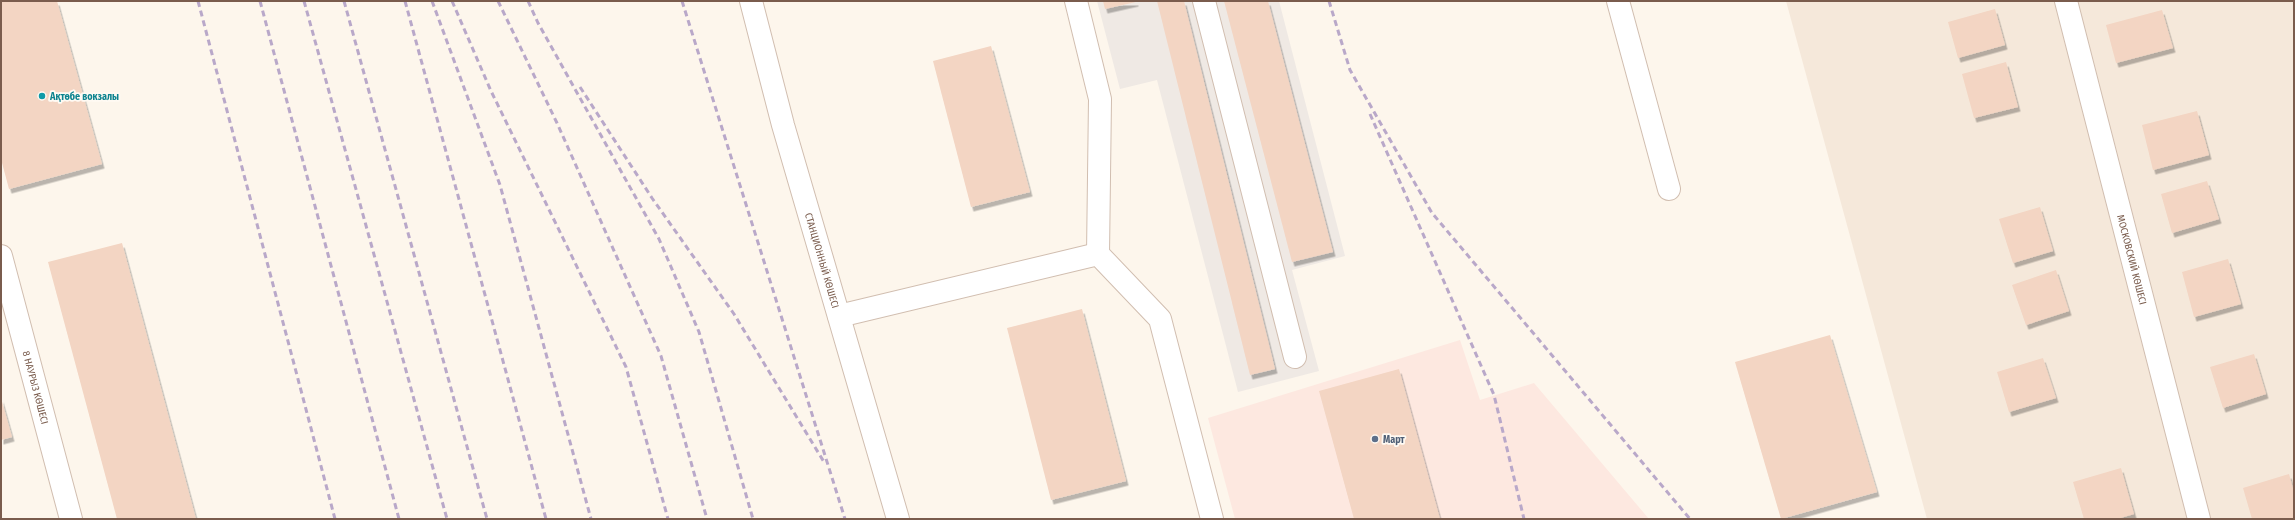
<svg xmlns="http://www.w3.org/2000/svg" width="2295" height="520" font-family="'Fira Sans Condensed',sans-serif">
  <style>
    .residential { fill: #f5e8da }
    .commercial { fill: #fde8e0 }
    .industrial { fill: #efe9e4 }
    .building { fill: #f3d5c3; filter: url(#shadow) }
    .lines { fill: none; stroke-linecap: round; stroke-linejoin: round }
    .minor-casing { stroke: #d1beb0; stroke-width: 24 }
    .minor { stroke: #fff; stroke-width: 22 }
    .rail { stroke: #b9a8c9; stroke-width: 3; stroke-dasharray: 6 4; stroke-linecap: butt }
    .culture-dot { fill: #0f9aa8; stroke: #fffaf3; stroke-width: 1.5 }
    .service-dot { fill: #5c6f8a; stroke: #fffaf3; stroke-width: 1.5 }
    .labels { text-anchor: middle; stroke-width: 3.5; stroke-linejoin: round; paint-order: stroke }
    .culture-label { font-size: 10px; font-weight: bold; fill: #0d838f; stroke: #fffaf3; text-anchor: start }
    .street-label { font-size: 10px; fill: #7a5c4d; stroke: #fffaf3 }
    .service-label { font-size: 10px; font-weight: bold; fill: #4e5e75; stroke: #fffaf3; text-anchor: start }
  </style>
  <defs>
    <filter id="shadow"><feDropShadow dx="2.5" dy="4.5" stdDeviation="0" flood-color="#0004"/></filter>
  </defs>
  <rect width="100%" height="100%" fill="#fdf6ec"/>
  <!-- residential -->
  <path class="residential" d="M 1786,1 L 2294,1 L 2294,519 L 1927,519 Z"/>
  <!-- commercial -->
  <path class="commercial" d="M 1460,340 L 1480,400 L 1534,383 L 1649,519 L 1235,519 L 1208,418 Z"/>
  <!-- industrial -->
  <path class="industrial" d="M 1097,1 L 1279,1 L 1345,256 L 1292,270 L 1319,371 L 1238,392 L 1157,80 L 1120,89 Z"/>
  <!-- building -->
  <g class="building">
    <path d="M 1,1 L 57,1 L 102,164 L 9,189 L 1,159 Z"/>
    <path d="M 1103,1 L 1136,1 L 1136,2 L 1105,9 Z"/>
    <path d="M 1157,1 L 1184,1 L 1275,369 L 1250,375 Z"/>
    <path d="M 1224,1 L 1268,1 L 1333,252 L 1292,262 Z"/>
    <path d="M 1995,9 L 2005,45 L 1958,58 L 1948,22 Z"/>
    <path d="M 2162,10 L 2173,48 L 2116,63 L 2106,25 Z"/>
    <path d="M 991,46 L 1030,192 L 971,207 L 933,61 Z"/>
    <path d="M 2006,62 L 2018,107 L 1974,118 L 1962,74 Z"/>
    <path d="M 2197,111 L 2209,155 L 2153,170 L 2142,125 Z"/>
    <path d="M 2207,181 L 2219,219 L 2172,233 L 2161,194 Z"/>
    <path d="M 2040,207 L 2053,251 L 2013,263 L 1999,219 Z"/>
    <path d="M 122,243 L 196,519 L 117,519 L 48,262 Z"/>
    <path d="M 2228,259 L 2241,304 L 2194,317 L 2182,272 Z"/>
    <path d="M 2056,270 L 2069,311 L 2026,325 L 2012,285 Z"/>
    <path d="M 1082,309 L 1126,481 L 1051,500 L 1007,328 Z"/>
    <path d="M 1830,335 L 1877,492 L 1781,519 L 1735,362 Z"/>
    <path d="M 2254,354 L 2266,394 L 2223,408 L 2210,367 Z"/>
    <path d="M 2043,358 L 2056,398 L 2009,412 L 1997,372 Z"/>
    <path d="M 1399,369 L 1440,519 L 1354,519 L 1319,391 Z"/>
    <path d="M 1,398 L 12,437 L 1,440 Z"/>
    <path d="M 2121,468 L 2134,514 L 2117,519 L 2084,519 L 2073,482 Z"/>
    <path d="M 2289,474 L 2294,492 L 2294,519 L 2252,519 L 2243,488 Z"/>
  </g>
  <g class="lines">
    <!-- minor casing -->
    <g class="minor-casing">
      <g id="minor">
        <path id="s1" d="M 751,1 L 783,125 L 898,519"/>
        <path d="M 1076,1 L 1100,99 L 1098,254"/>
        <path d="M 1204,1 L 1295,357"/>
        <path d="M 1618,1 L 1669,189"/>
        <path id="s2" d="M 2066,1 L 2199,519"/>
        <path id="s3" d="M 1,256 L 71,519"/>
        <path d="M 839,316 L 1098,254 L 1160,319 L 1212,519"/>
      </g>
    </g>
    <!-- minor -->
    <use href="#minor" class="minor"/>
    <!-- rail -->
    <g class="rail">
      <path d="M 198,1 L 335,519"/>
      <path d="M 260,1 L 399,519"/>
      <path d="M 304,1 L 447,519"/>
      <path d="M 344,1 L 487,519"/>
      <path d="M 405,1 L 546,519"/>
      <path d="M 432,1 L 500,185 L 591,519"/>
      <path d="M 452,1 L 491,91 L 626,367 L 668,519"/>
      <path d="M 498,1 L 557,123 L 661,356 L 707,519"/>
      <path d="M 528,1 L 538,23 L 659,239 L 699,332 L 753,519"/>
      <path d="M 682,1 L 845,519"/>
      <path d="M 1329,1 L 1350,70 L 1432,213 L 1690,519"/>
      <path d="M 580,87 L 652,198 L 734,314 L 824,462"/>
      <path d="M 1370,114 L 1494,395 L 1524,519"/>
    </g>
  </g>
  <!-- markers -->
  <circle class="culture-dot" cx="42" cy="96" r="4"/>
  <circle class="service-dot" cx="1375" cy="439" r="4"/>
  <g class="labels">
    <!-- culture labels -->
    <g class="culture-label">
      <text x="50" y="100">Ақтөбе вокзалы</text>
    </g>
    <!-- street labels -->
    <g class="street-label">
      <text dy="4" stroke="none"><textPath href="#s1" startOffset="269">СТАНЦИОННЫЙ КӨШЕСІ</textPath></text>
      <text dy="4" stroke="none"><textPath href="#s2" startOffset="267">МОСКОВСКИЙ КӨШЕСІ</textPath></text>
      <text dy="4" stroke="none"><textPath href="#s3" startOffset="136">8 НАУРЫЗ КӨШЕСІ</textPath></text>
    </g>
    <!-- service labels -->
    <g class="service-label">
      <text x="1383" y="443">Март</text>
    </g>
  </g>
  <!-- border -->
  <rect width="2295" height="520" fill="none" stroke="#7a5c4d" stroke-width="4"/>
</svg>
